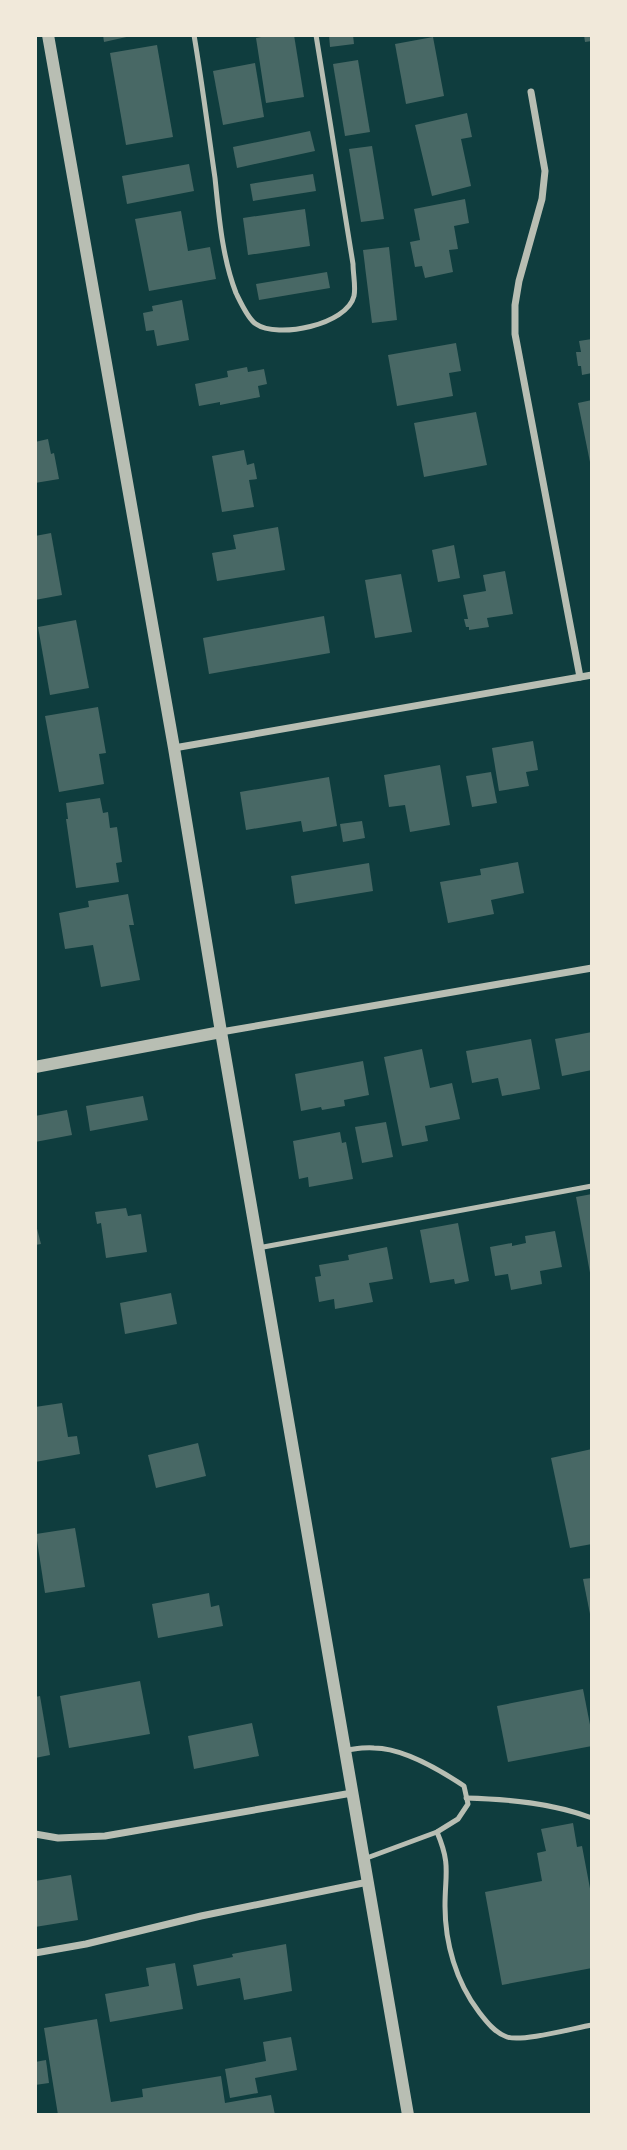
<svg xmlns="http://www.w3.org/2000/svg" width="627" height="2150" font-family="Poppins,sans-serif">
  <style>
    .building { fill: #486865 }
    .lines { fill: none; stroke-linecap: round; stroke-linejoin: round }
    .service { stroke: #b8beb3; stroke-width: 5 }
    .minor { stroke: #b8beb3; stroke-width: 7 }
    .tertiary { stroke: #b8beb3; stroke-width: 12 }
  </style>
  <rect width="100%" height="100%" fill="#0f3d3e"/>
  <!-- building -->
  <g class="building">
    <path d="M 103,35 L 131,35 L 131,36 L 104,42 Z"/>
    <path d="M 272,35 L 294,35 L 304,97 L 266,103 L 256,38 Z"/>
    <path d="M 329,35 L 353,35 L 354,44 L 330,47 Z"/>
    <path d="M 584,35 L 592,35 L 592,41 L 585,42 Z"/>
    <path d="M 433,37 L 444,96 L 406,104 L 395,44 Z"/>
    <path d="M 157,45 L 173,137 L 126,145 L 110,53 Z"/>
    <path d="M 358,60 L 370,132 L 345,136 L 333,64 Z"/>
    <path d="M 255,63 L 264,117 L 223,125 L 213,71 Z"/>
    <path d="M 467,113 L 472,137 L 461,139 L 471,186 L 432,196 L 415,125 Z"/>
    <path d="M 310,131 L 315,151 L 237,168 L 233,147 Z"/>
    <path d="M 372,146 L 384,219 L 361,222 L 349,149 Z"/>
    <path d="M 189,164 L 194,191 L 127,204 L 122,176 Z"/>
    <path d="M 313,174 L 316,191 L 253,201 L 250,184 Z"/>
    <path d="M 465,199 L 469,223 L 454,226 L 458,249 L 449,250 L 453,272 L 425,278 L 422,266 L 415,267 L 410,242 L 420,240 L 414,209 Z"/>
    <path d="M 305,209 L 310,246 L 248,255 L 243,218 Z"/>
    <path d="M 181,211 L 188,251 L 210,247 L 216,279 L 149,291 L 135,219 Z"/>
    <path d="M 389,247 L 397,320 L 372,323 L 363,250 Z"/>
    <path d="M 327,272 L 330,288 L 259,300 L 256,284 Z"/>
    <path d="M 182,300 L 189,340 L 157,346 L 154,330 L 146,331 L 143,313 L 153,311 L 152,306 Z"/>
    <path d="M 592,339 L 592,373 L 582,375 L 581,366 L 578,366 L 576,352 L 581,352 L 579,341 Z"/>
    <path d="M 456,343 L 461,371 L 449,373 L 453,396 L 397,406 L 388,355 Z"/>
    <path d="M 247,367 L 248,372 L 264,369 L 267,384 L 258,386 L 260,397 L 220,405 L 220,402 L 199,406 L 195,384 L 228,377 L 227,371 Z"/>
    <path d="M 592,400 L 592,467 L 591,467 L 578,403 Z"/>
    <path d="M 476,412 L 487,465 L 424,477 L 414,423 Z"/>
    <path d="M 48,439 L 51,454 L 54,453 L 59,479 L 35,483 L 35,442 Z"/>
    <path d="M 244,450 L 247,465 L 254,463 L 257,479 L 249,480 L 254,507 L 222,512 L 212,456 Z"/>
    <path d="M 278,527 L 285,570 L 217,581 L 212,553 L 236,549 L 233,535 Z"/>
    <path d="M 51,533 L 62,595 L 35,600 L 35,536 Z"/>
    <path d="M 454,545 L 460,578 L 438,582 L 432,550 Z"/>
    <path d="M 505,571 L 513,614 L 487,618 L 489,627 L 469,630 L 469,627 L 466,627 L 464,619 L 468,619 L 463,595 L 486,591 L 483,575 Z"/>
    <path d="M 401,574 L 412,632 L 375,638 L 365,580 Z"/>
    <path d="M 324,616 L 330,653 L 209,674 L 203,638 Z"/>
    <path d="M 76,620 L 89,688 L 50,695 L 38,627 Z"/>
    <path d="M 98,707 L 106,753 L 99,754 L 104,784 L 59,792 L 45,716 Z"/>
    <path d="M 533,741 L 538,770 L 526,772 L 529,786 L 499,791 L 492,748 Z"/>
    <path d="M 440,765 L 450,825 L 410,832 L 405,805 L 389,807 L 384,775 Z"/>
    <path d="M 491,772 L 497,803 L 472,807 L 466,776 Z"/>
    <path d="M 329,777 L 337,826 L 303,832 L 301,821 L 246,830 L 240,792 Z"/>
    <path d="M 100,798 L 103,813 L 108,812 L 110,828 L 117,827 L 122,862 L 116,863 L 119,882 L 76,888 L 66,819 L 68,819 L 66,803 Z"/>
    <path d="M 362,821 L 365,838 L 343,842 L 340,824 Z"/>
    <path d="M 518,862 L 524,893 L 491,900 L 494,914 L 448,923 L 440,882 L 481,875 L 480,869 Z"/>
    <path d="M 369,863 L 373,891 L 295,904 L 291,876 Z"/>
    <path d="M 128,894 L 134,925 L 129,925 L 140,980 L 101,987 L 93,945 L 65,949 L 59,913 L 89,907 L 88,901 Z"/>
    <path d="M 592,1032 L 592,1070 L 562,1076 L 555,1039 Z"/>
    <path d="M 531,1039 L 540,1089 L 502,1096 L 498,1078 L 472,1083 L 466,1051 Z"/>
    <path d="M 422,1049 L 430,1088 L 452,1083 L 460,1119 L 425,1126 L 428,1141 L 402,1146 L 384,1057 Z"/>
    <path d="M 363,1061 L 369,1095 L 344,1100 L 345,1106 L 322,1110 L 321,1107 L 301,1111 L 295,1074 Z"/>
    <path d="M 143,1096 L 148,1120 L 90,1131 L 86,1106 Z"/>
    <path d="M 67,1110 L 72,1135 L 35,1142 L 35,1116 Z"/>
    <path d="M 386,1122 L 393,1157 L 362,1163 L 355,1127 Z"/>
    <path d="M 340,1132 L 342,1143 L 346,1142 L 353,1179 L 309,1187 L 308,1177 L 299,1179 L 293,1141 Z"/>
    <path d="M 592,1194 L 592,1278 L 591,1278 L 576,1197 Z"/>
    <path d="M 126,1208 L 128,1216 L 141,1214 L 147,1252 L 106,1258 L 101,1223 L 97,1224 L 95,1212 Z"/>
    <path d="M 35,1221 L 41,1244 L 35,1245 Z"/>
    <path d="M 458,1223 L 469,1281 L 455,1284 L 454,1279 L 430,1283 L 420,1230 Z"/>
    <path d="M 555,1231 L 562,1267 L 540,1271 L 542,1284 L 511,1290 L 508,1274 L 495,1276 L 490,1247 L 512,1243 L 512,1246 L 526,1243 L 525,1236 Z"/>
    <path d="M 387,1247 L 393,1279 L 369,1283 L 373,1302 L 335,1309 L 334,1299 L 319,1302 L 315,1277 L 321,1276 L 319,1265 L 349,1260 L 348,1255 Z"/>
    <path d="M 171,1293 L 177,1324 L 125,1334 L 120,1303 Z"/>
    <path d="M 62,1403 L 68,1437 L 77,1436 L 80,1454 L 35,1462 L 35,1407 Z"/>
    <path d="M 198,1443 L 206,1476 L 156,1488 L 148,1455 Z"/>
    <path d="M 592,1449 L 592,1544 L 570,1548 L 551,1458 Z"/>
    <path d="M 75,1528 L 85,1587 L 45,1593 L 36,1534 Z"/>
    <path d="M 592,1578 L 592,1619 L 591,1619 L 583,1579 Z"/>
    <path d="M 209,1593 L 211,1607 L 219,1605 L 223,1626 L 158,1638 L 152,1604 Z"/>
    <path d="M 140,1681 L 150,1734 L 69,1748 L 60,1696 Z"/>
    <path d="M 583,1689 L 592,1735 L 592,1746 L 508,1762 L 497,1706 Z"/>
    <path d="M 40,1696 L 50,1755 L 35,1758 L 35,1697 Z"/>
    <path d="M 252,1723 L 259,1756 L 194,1769 L 188,1736 Z"/>
    <path d="M 573,1823 L 577,1847 L 582,1846 L 592,1899 L 592,1968 L 502,1985 L 485,1892 L 542,1881 L 537,1853 L 546,1851 L 541,1829 Z"/>
    <path d="M 71,1875 L 78,1920 L 35,1927 L 35,1881 Z"/>
    <path d="M 286,1944 L 292,1991 L 244,2000 L 240,1978 L 197,1986 L 193,1965 L 233,1957 L 232,1954 Z"/>
    <path d="M 175,1963 L 183,2009 L 110,2022 L 105,1994 L 149,1986 L 146,1968 Z"/>
    <path d="M 97,2019 L 111,2102 L 143,2097 L 142,2089 L 221,2076 L 225,2103 L 271,2095 L 275,2115 L 58,2115 L 44,2028 Z"/>
    <path d="M 291,2037 L 297,2070 L 255,2078 L 258,2093 L 230,2098 L 225,2069 L 266,2061 L 263,2042 Z"/>
    <path d="M 46,2060 L 49,2083 L 35,2085 L 35,2062 Z"/>
  </g>
  <g class="lines">
    <!-- service -->
    <g class="service">
      <path d="M 194,35 C 202,82 208,130 215,178 C 219,216 222,257 236,293 C 240,301 248,319 256,324 C 277,339 347,325 354,296 C 356,287 353,274 353,264 L 316,35"/>
      <path d="M 258,1248 L 592,1186"/>
      <path d="M 346,1750 C 355,1749 365,1747 374,1748 C 404,1748 440,1770 464,1786 L 468,1804 L 458,1819 L 437,1832 L 364,1859"/>
      <path d="M 466,1798 C 509,1799 552,1803 592,1818"/>
      <path d="M 437,1832 C 451,1865 445,1873 445,1906 C 445,1943 456,1982 479,2012 C 486,2021 495,2033 507,2037 C 523,2042 574,2028 592,2025"/>
    </g>
    <!-- minor -->
    <g class="minor">
      <path d="M 531,92 L 545,171 L 542,199 L 519,281 L 515,305 L 515,334 L 580,677"/>
      <path d="M 174,748 L 592,675"/>
      <path d="M 221,1032 L 592,968"/>
      <path d="M 35,1834 L 58,1838 L 105,1836 L 352,1793"/>
      <path d="M 35,1953 L 86,1944 L 201,1916 L 368,1882"/>
    </g>
    <!-- tertiary -->
    <g class="tertiary">
      <path d="M 48,35 L 174,748 L 221,1032 L 408,2115"/>
      <path d="M 35,1067 L 221,1032"/>
    </g>
  </g>
  <!-- border -->
  <rect width="627" height="2150" fill="none" stroke="#f1e9da" stroke-width="74"/>
</svg>
